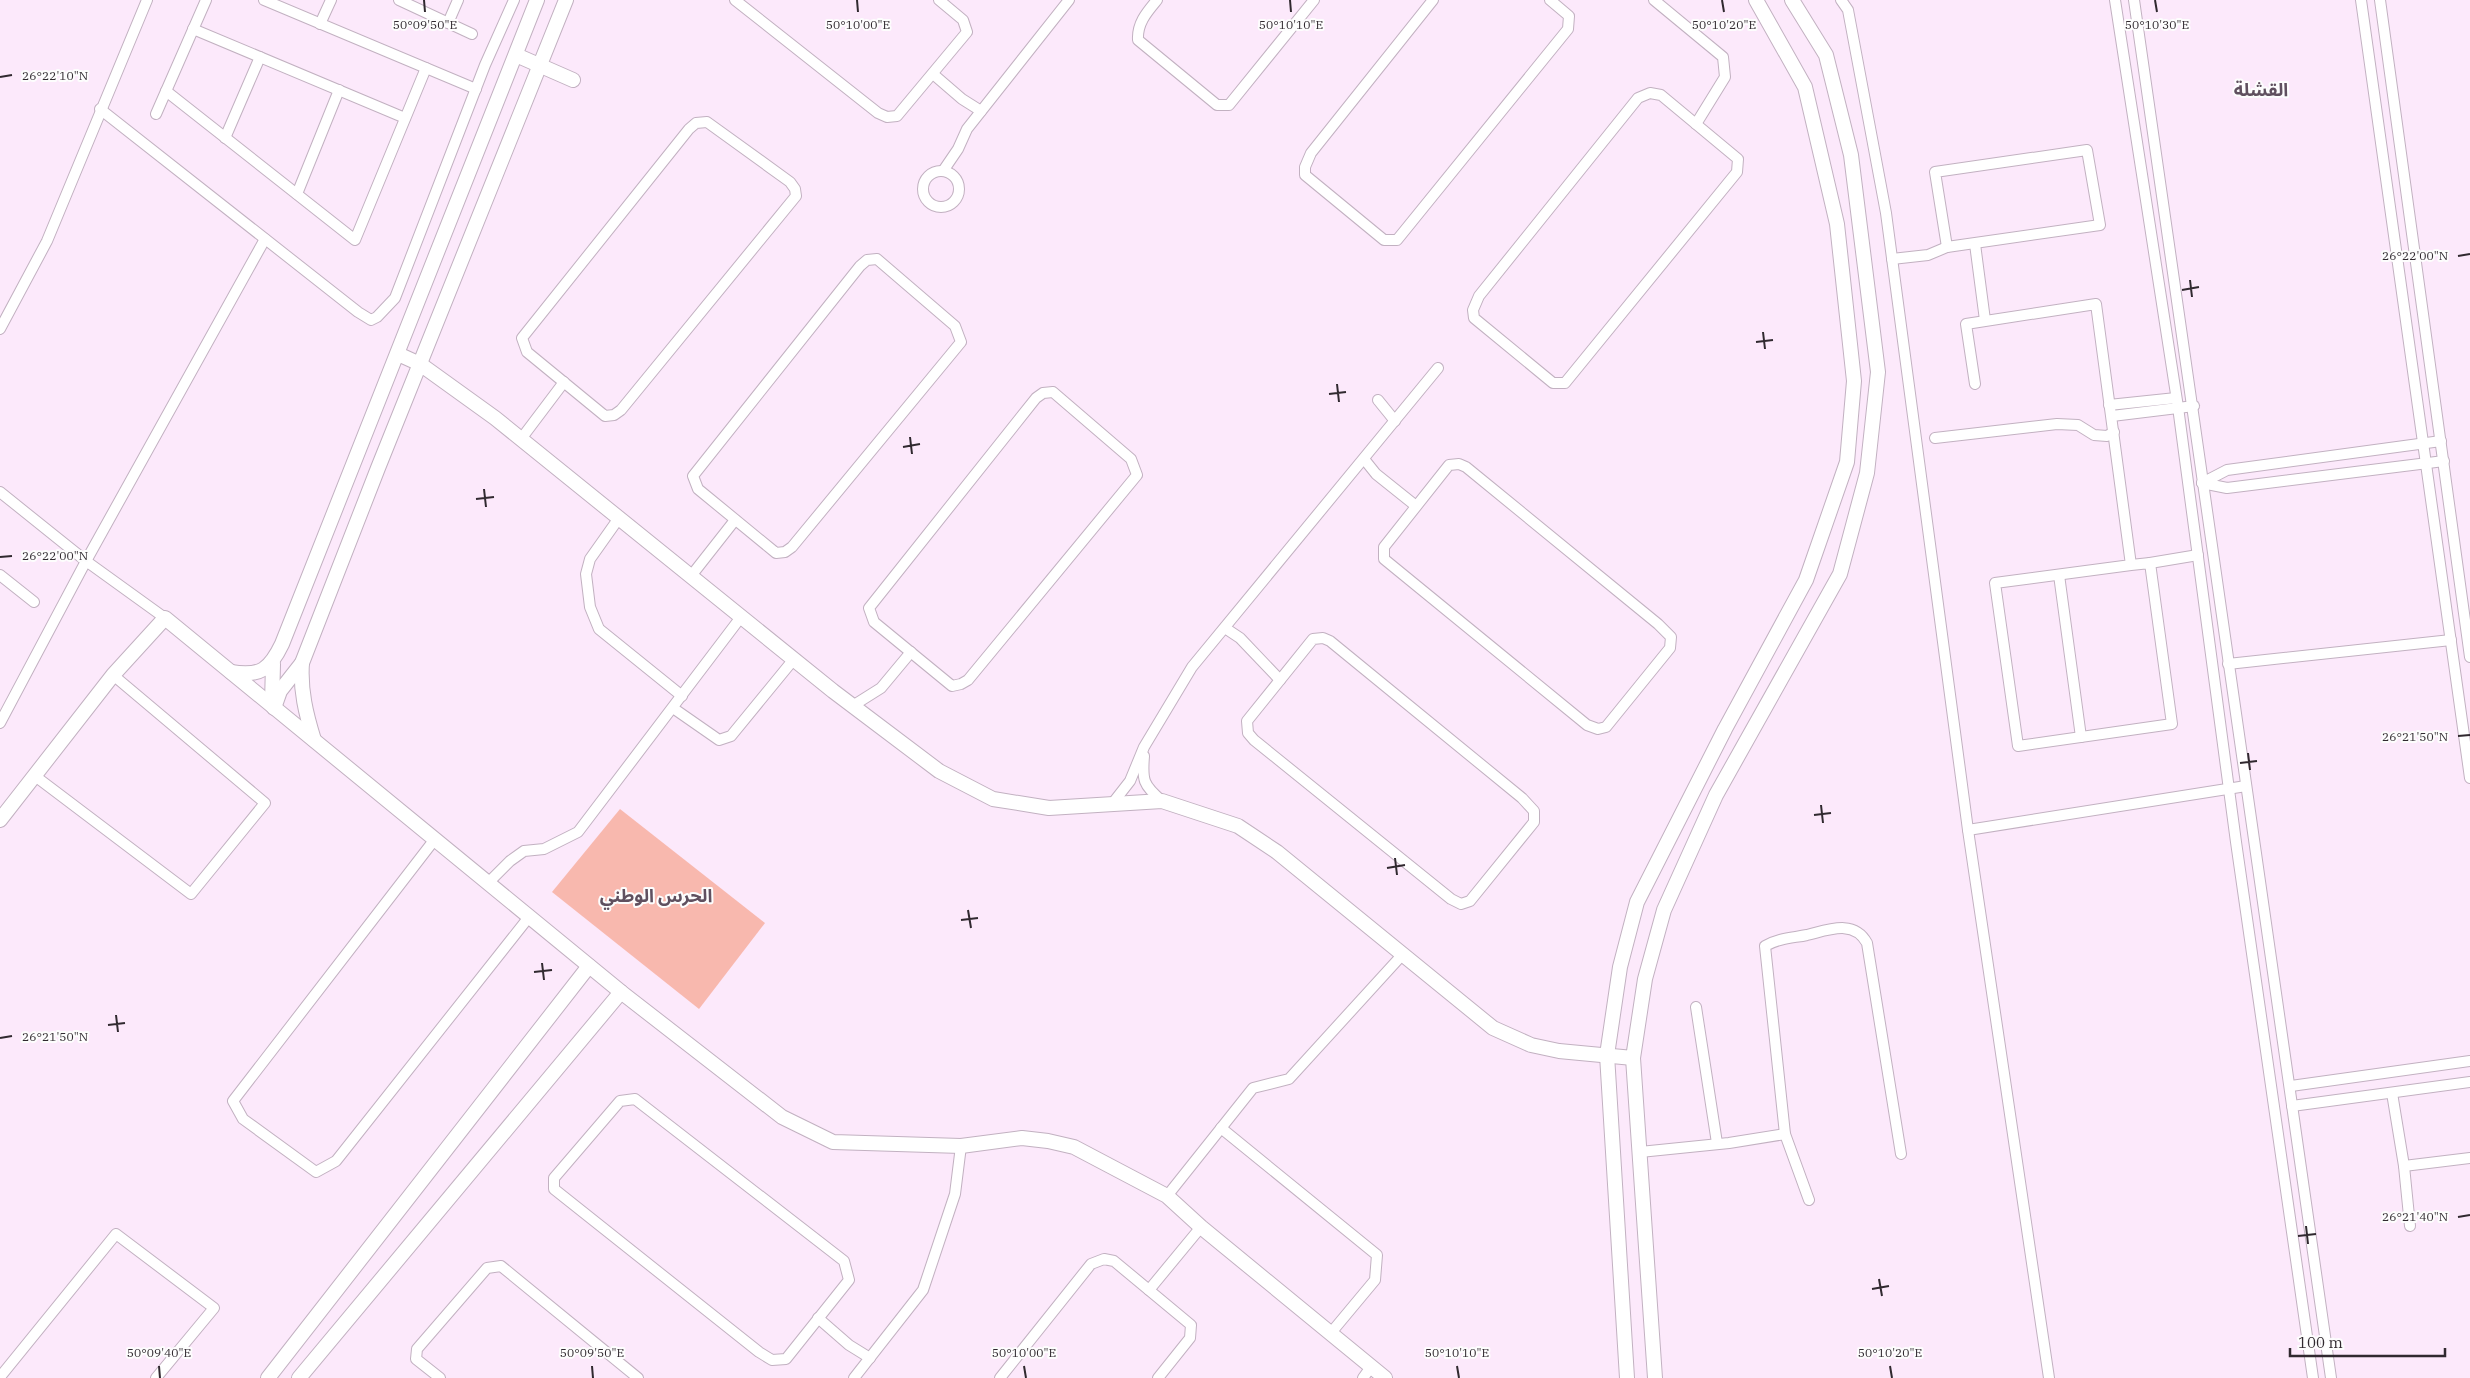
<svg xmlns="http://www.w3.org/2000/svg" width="2470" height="1378" font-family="'IBM Plex Serif','Noto Sans Arabic',serif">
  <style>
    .green { fill: #f8b8ae }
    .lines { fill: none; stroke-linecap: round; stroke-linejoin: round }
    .street-casing { stroke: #c2b1c1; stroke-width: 12 }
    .secondary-casing { stroke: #c2b1c1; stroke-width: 16 }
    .street { stroke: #fff; stroke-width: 10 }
    .secondary { stroke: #fff; stroke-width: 14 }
    .ticks { fill: none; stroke: #30292f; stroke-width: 2 }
    .labels { text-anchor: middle; stroke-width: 4; stroke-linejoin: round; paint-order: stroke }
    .neighbourhood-label { font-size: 18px; font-weight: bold; fill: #60505f; stroke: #fdfdfd }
    .ticks-label { font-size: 12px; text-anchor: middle; fill: #30292f; stroke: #fdfdfd; stroke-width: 4; stroke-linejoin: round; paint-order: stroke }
  </style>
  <rect width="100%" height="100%" fill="#fce9fb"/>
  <!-- green -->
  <path class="green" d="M 620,809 L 765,923 L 699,1009 L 552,892 Z"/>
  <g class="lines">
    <!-- street casing -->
    <g class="street-casing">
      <g id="street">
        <path d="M 264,0 L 476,89"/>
        <path d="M 399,0 L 472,34"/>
        <path d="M 735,0 L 878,113 L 887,117 L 897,116 L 967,32 L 963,20 L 939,0"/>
        <path d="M 1157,0 C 1147,12 1137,23 1138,40 L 1217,105 L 1229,105 L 1314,0"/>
        <path d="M 1433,0 L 1311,153 L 1305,167 L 1305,175 L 1384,240 L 1397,240 L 1568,29 L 1569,16 L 1550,0"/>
        <path d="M 1654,0 L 1723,57 L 1725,77 L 1696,124"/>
        <path d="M 1841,0 L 1848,10 L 1886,213 L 1968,830 L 2049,1378"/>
        <path d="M 2115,0 L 2178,407 L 2236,842 L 2313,1378"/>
        <path d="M 2134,0 L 2331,1378"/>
        <path d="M 2361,0 L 2470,778"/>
        <path d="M 2380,0 L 2470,657"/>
        <path d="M 448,23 L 458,0"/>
        <path d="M 320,24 L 331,0"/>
        <path d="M 193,29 L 405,118"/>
        <path d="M 933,74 L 962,99 L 981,111"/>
        <path d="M 166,91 L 355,240 L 426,68"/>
        <path d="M 1650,93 L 1661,95 L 1738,159 L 1737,172 L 1565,383 L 1553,383 L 1474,318 L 1473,310 L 1479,296 L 1638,98 Z"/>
        <path d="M 100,109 L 358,312 L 371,320 L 377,317 L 395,298 L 485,65 L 514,0"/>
        <path d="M 156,114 L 206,0"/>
        <path d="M 707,122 L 790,182 L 795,189 L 796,196 L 621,410 L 614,415 L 605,416 L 527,352 L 522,338 L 689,129 L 696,123 Z"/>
        <path d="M 225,138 L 260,57"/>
        <path d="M 2087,150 L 2100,225 L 1947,247 L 1935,172 Z"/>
        <circle cx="941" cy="189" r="18"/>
        <path d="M 943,171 L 958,149 L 967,129 L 1069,0"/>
        <path d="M 297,194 L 339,90"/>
        <path d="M 1975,244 L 1985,320"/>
        <path d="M 877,259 L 955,326 L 961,342 L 792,547 L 785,552 L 776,553 L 698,489 L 693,476 L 860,266 L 867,260 Z"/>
        <path d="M 1892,259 L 1928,255 L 1947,247"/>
        <path d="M 0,329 L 47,241 L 147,0"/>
        <path d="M 1975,384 L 1966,324 L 2096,304 L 2131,565 L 1995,583 L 2018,746 L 2172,724 L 2150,563 L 2131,565"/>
        <path d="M 1053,392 L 1131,459 L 1137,475 L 968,680 L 961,684 L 952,686 L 874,622 L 869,608 L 1036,398 L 1043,393 Z"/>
        <path d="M 1378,400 L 1395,421"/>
        <path d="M 2109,405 L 2176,398"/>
        <path d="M 2112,416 L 2194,406"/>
        <path d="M 1935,438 L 2057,424 L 2078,425 L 2094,435 L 2107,436 L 2114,432"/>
        <path d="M 521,439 L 564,382"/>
        <path d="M 1364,459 L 1376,474 L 1416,506"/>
        <path d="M 1459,464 L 1466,467 L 1658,624 L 1671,637 L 1670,648 L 1606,727 L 1598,729 L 1587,725 L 1384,559 L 1384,547 L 1449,465 Z"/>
        <path d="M 2202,483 L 2227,470 L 2441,441"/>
        <path d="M 2202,483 L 2227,488 L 2444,461"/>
        <path d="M 0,492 L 86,561 L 265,239"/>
        <path d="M 619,518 L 590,559 L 586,574 L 590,607 L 599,629 L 682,696"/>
        <path d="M 2150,563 L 2198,555"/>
        <path d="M 0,575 L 34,602"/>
        <path d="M 2059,575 L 2081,737"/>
        <path d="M 691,576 L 735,520"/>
        <path d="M 1225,628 L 1240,638 L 1280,680"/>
        <path d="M 1323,638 L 1330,641 L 1522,798 L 1534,811 L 1534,822 L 1470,901 L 1461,904 L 1451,899 L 1254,740 L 1248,733 L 1247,721 L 1313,639 Z"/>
        <path d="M 2228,664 L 2451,640"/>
        <path d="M 854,705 L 881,688 L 911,652"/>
        <path d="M 673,708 L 719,740 L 731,736 L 794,659"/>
        <path d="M 0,723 L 86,561 L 165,618"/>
        <path d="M 1144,756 C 1142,780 1143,785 1162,801"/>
        <path d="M 35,776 L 191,894 L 265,803 L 113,675"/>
        <path d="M 1112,804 L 1130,781 L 1144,747 L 1192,667 L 1438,368"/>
        <path d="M 1968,830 L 2246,786"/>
        <path d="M 435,839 L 233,1101 L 243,1119 L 316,1172 L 336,1161 L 529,917"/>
        <path d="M 488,883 L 510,861 L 524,851 L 544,849 L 578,832 L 741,617"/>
        <path d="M 1696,1007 L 1717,1143"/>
        <path d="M 2291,1086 L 2470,1061"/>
        <path d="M 2392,1093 L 2404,1166 L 2470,1158"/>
        <path d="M 635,1099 L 844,1261 L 849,1280 L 786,1359 L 772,1360 L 759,1352 L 554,1189 L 554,1178 L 620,1101 Z"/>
        <path d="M 2292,1106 L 2470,1082"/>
        <path d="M 1221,1128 L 1377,1255 L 1375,1280 L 1330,1334"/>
        <path d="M 1640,1152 L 1729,1143 L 1785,1134"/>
        <path d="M 2404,1166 L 2410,1226"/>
        <path d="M 1167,1196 L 1253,1088 L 1289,1079 L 1403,954"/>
        <path d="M 1809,1200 L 1785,1134 L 1765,946 C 1779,938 1792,938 1807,935 C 1828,930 1854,919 1867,943 L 1901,1154"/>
        <path d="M 1149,1290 L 1201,1227"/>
        <path d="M 818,1318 L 849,1345 L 870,1358"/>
        <path d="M 0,1377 L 116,1234 L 214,1308 L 156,1378"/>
        <path d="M 440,1378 L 416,1359 L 417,1349 L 487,1268 L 501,1266 L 638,1378"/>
        <path d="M 854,1378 L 923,1290 L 955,1194 L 961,1146"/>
        <path d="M 1000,1378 L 1091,1264 L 1104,1259 L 1114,1261 L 1191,1325 L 1190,1338 L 1158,1378"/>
        <path d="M 1363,1378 L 1371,1367"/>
      </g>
    </g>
    <!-- secondary casing -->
    <g class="secondary-casing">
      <g id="secondary">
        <path d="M 516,55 L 573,80"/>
        <path d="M 398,354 L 420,364 L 495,418 L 833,691 L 939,771 L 993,799 L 1049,808 L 1162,801 L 1238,826 L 1277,852 L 1493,1028 L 1531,1045 L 1559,1051 L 1633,1058"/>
        <path d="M 231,672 C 261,677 270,669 282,644 L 537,0"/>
        <path d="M 272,703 L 273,664"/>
        <path d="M 274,708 L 280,691 L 302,663"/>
        <path d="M 314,740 C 306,714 300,690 302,663 L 378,468 L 566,0"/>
        <path d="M 0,820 L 113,675 L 165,618 L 621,992 L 782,1117 L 833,1142 L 961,1146 L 1022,1138 L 1048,1141 L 1074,1147 L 1167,1196 L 1201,1227 L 1385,1378"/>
        <path d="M 268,1378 L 589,966"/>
        <path d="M 299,1378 L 621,992"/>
        <path d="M 1627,1378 L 1607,1055 L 1620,967 L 1637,902 L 1725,729 L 1806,580 L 1847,462 L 1854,381 L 1837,224 L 1805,87 L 1756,0"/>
        <path d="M 1655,1378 L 1633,1058 L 1645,979 L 1664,910 L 1716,795 L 1840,574 L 1867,473 L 1878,372 L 1851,155 L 1826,55 L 1792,0"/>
      </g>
    </g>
    <!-- street -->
    <use href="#street" class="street"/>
    <!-- secondary -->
    <use href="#secondary" class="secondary"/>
  </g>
  <!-- ticks -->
  <path class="ticks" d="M 424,0 L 425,12M 857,0 L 858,12M 1290,0 L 1291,12M 1722,0 L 1724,12M 2155,0 L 2157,12M 0,77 L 12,75M 2458,256 L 2470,254M 2190,280 L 2192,297M 2182,290 L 2199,287M 1763,332 L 1765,349M 1756,342 L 1773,340M 1337,384 L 1339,402M 1329,394 L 1346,392M 910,437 L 912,454M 903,447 L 920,444M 484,489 L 486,507M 476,499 L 494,497M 0,557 L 12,556M 2458,736 L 2470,735M 2248,753 L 2250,770M 2240,763 L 2257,761M 1821,805 L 1823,823M 1814,815 L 1831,813M 1395,858 L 1397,875M 1387,868 L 1405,865M 968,910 L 971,928M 961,920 L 978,918M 542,963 L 544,980M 534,972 L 552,970M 116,1015 L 118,1032M 108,1025 L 125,1023M 0,1038 L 12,1036M 2458,1217 L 2470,1215M 2306,1226 L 2308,1244M 2298,1236 L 2316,1234M 1879,1279 L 1882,1296M 1872,1289 L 1889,1286M 159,1366 L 160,1378M 592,1366 L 593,1378M 1024,1366 L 1026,1378M 1457,1366 L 1459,1378M 1890,1366 L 1892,1378"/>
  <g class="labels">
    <!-- neighbourhood labels -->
    <g class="neighbourhood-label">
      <text x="2261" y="96">القشلة</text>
      <text x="656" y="902">الحرس الوطني</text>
    </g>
  </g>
  <g class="ticks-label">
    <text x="425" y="29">50°09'50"E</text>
    <text x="858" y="29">50°10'00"E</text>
    <text x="1291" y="29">50°10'10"E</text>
    <text x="1724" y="29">50°10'20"E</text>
    <text x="2157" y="29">50°10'30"E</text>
    <text x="55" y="80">26°22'10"N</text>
    <text x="2415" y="260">26°22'00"N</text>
    <text x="55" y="560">26°22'00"N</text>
    <text x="2415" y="741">26°21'50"N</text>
    <text x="55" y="1041">26°21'50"N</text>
    <text x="2415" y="1221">26°21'40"N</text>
    <text x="159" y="1357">50°09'40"E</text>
    <text x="592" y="1357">50°09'50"E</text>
    <text x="1024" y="1357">50°10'00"E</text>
    <text x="1457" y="1357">50°10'10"E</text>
    <text x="1890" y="1357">50°10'20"E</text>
  </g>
  <!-- scale -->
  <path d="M2290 1348v8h155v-8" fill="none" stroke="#30292f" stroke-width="2.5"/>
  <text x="2298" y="1348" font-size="15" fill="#30292f" stroke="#fdfdfd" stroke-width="4" paint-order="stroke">100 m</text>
</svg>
